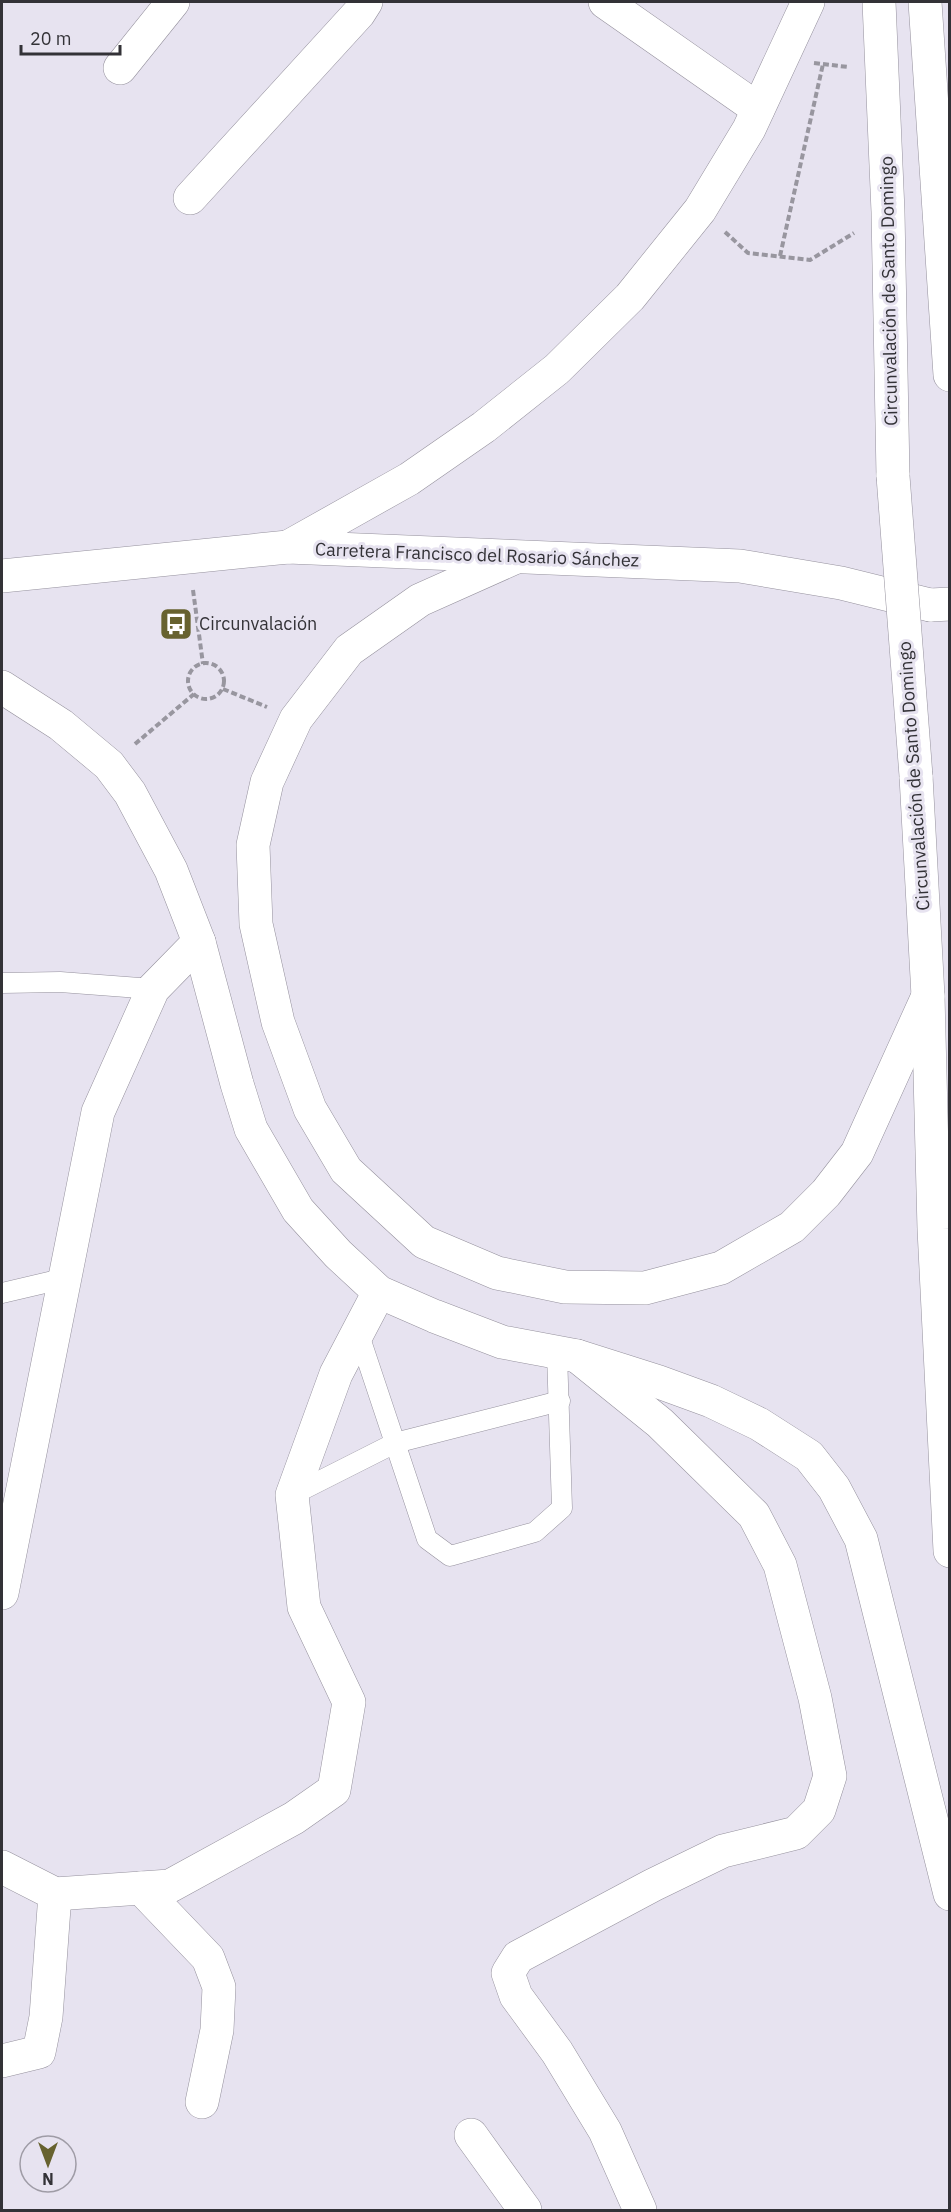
<svg xmlns="http://www.w3.org/2000/svg" width="951" height="2212" font-family="'IBM Plex Sans',sans-serif">
  <style>
    .lines { fill: none; stroke-linecap: round; stroke-linejoin: round }
    .lane-casing { stroke: #95919d; stroke-width: 21 }
    .street-casing { stroke: #95919d; stroke-width: 34 }
    .primary-casing { stroke: #95919d; stroke-width: 34 }
    .highway-casing { stroke: #95919d; stroke-width: 34 }
    .path { stroke: #98969f; stroke-width: 4; stroke-dasharray: 6 3; stroke-linecap: butt }
    .lane { stroke: #fff; stroke-width: 20 }
    .street { stroke: #fff; stroke-width: 33 }
    .primary { stroke: #fff; stroke-width: 33 }
    .highway { stroke: #fff; stroke-width: 33 }
    .highway-bridge-casing { stroke: #95919d; stroke-width: 34; stroke-linecap: butt }
    .highway-bridge { stroke: #fff; stroke-width: 33 }
    .labels { text-anchor: middle; stroke-width: 6; stroke-linejoin: round; paint-order: stroke }
    .street-label { font-size: 18px; fill: #333237; stroke: #e7e3f0 }
    .poi-label { font-size: 18px; fill: #333237; stroke: #e7e3f0; text-anchor: start }
  </style>
  <rect width="100%" height="100%" fill="#e7e3f0"/>
  <g class="lines">
    <!-- lane casing -->
    <g class="lane-casing">
      <g id="lane">
        <path d="M 2,983 L 60,982 L 153,989"/>
        <path d="M 2,1293 L 66,1278"/>
        <path d="M 358,1332 L 427,1539 L 450,1556 L 535,1532 L 562,1508 L 557,1353"/>
        <path d="M 292,1495 L 395,1443 L 560,1401"/>
      </g>
    </g>
    <!-- street casing -->
    <g class="street-casing">
      <g id="street">
        <path d="M 605,2 L 758,109"/>
        <path d="M 120,68 L 173,2"/>
        <path d="M 190,198 L 359,13 L 366,2"/>
        <path d="M 577,1356 L 660,1423 L 754,1515 L 780,1565 L 815,1698 L 830,1776 L 819,1810 L 796,1833 L 723,1851 L 653,1885 L 518,1957 L 508,1973 L 516,1996 L 557,2052 L 605,2131 L 640,2210"/>
        <path d="M 2,1593 L 98,1112 L 153,989 L 199,942"/>
        <path d="M 2,1867 L 55,1894 L 46,2017 L 39,2052 L 2,2061"/>
        <path d="M 141,1888 L 208,1958 L 219,1987 L 217,2030 L 202,2102"/>
        <path d="M 55,1894 L 170,1886 L 294,1818 L 334,1790 L 349,1702 L 304,1607 L 292,1495 L 336,1374 L 379,1292"/>
        <path d="M 471,2135 L 525,2210"/>
      </g>
    </g>
    <!-- primary casing -->
    <g class="primary-casing">
      <path id="primary" d="M 2,576 L 288,547 L 740,566 L 841,583 L 930,605"/>
    </g>
    <!-- highway casing -->
    <g class="highway-casing">
      <g id="highway">
        <path d="M 879,2 L 888,212 L 893,476"/>
        <path d="M 925,2 L 950,375"/>
        <path d="M 288,547 L 409,479 L 484,427 L 557,369 L 630,297 L 700,210 L 749,129 L 808,2"/>
        <path d="M 514,558 L 420,600 L 349,650 L 296,719 L 267,782 L 253,845 L 256,924 L 278,1022 L 310,1109 L 346,1170 L 424,1242 L 497,1273 L 565,1287 L 645,1288 L 721,1268 L 792,1227 L 826,1193 L 857,1153 L 928,996"/>
        <path d="M 931,605 L 950,604"/>
        <path d="M 2,687 L 61,725 L 109,765 L 130,793 L 171,870 L 199,942 L 237,1084 L 251,1129 L 298,1210 L 338,1254 L 379,1292 L 434,1316 L 502,1342 L 577,1356 L 659,1382 L 711,1401 L 759,1424 L 809,1456 L 834,1488 L 861,1539 L 950,1894"/>
        <path d="M 916,776 L 928,996 L 934,1229 L 950,1551"/>
      </g>
    </g>
    <!-- path -->
    <g class="path">
      <path d="M 814,63 L 848,67"/>
      <path d="M 725,232 L 748,253 L 810,260 L 854,233"/>
      <path d="M 780,256 L 823,64"/>
      <path d="M 193,590 L 203,664"/>
      <circle cx="206" cy="681" r="18"/>
      <path d="M 223,689 L 267,707"/>
      <path d="M 135,744 L 194,694"/>
    </g>
    <!-- lane -->
    <use href="#lane" class="lane"/>
    <!-- street -->
    <use href="#street" class="street"/>
    <!-- primary -->
    <use href="#primary" class="primary"/>
    <!-- highway -->
    <use href="#highway" class="highway"/>
    <!-- highway-bridge casing -->
    <g class="highway-bridge-casing">
      <path id="highway-bridge" d="M 893,476 L 916,776"/>
    </g>
    <!-- highway-bridge -->
    <use href="#highway-bridge" class="highway-bridge"/>
  </g>
  <!-- icons -->
  <defs>
    <g id="bus-square" transform="scale(1.725)"><rect x="-9" y="-9" width="18" height="18" rx="4" fill="#67622f" stroke="#e7e3f0"/><path d="M-5-6H5V4H4V6H2V4H-2V6H-4V4H-5ZM-3.5-4V0h7V-4ZM-3.5 1.2v1.5H-2V1.2ZM2 1.2v1.5H3.5V1.2Z" fill="#fff"/></g>
  </defs>
  <g fill-rule="evenodd">
    <use href="#bus-square" x="176" y="624"/>
  </g>
  <g class="labels">
    <!-- street labels -->
    <g class="street-label">
      <text transform="translate(889 291) rotate(-91)" y="6">Circunvalación de Santo Domingo</text>
      <text transform="translate(477 555) rotate(2)" y="6">Carretera Francisco del Rosario Sánchez</text>
      <text transform="translate(914 776) rotate(-94)" y="6">Circunvalación de Santo Domingo</text>
    </g>
    <!-- poi labels -->
    <g class="poi-label">
      <text x="199" y="630">Circunvalación</text>
    </g>
  </g>
  <!-- border -->
  <rect width="951" height="2212" fill="none" stroke="#333237" stroke-width="6"/>
  <!-- north arrow -->
  <g transform="translate(48 2164) rotate(180)"><circle r="28" fill="#e7e3f0" stroke="#9f9ca6" stroke-width="1.5"/>
  <path d="M0-4.5L10 22L0 15L-10 22Z" fill="#67622f"/>
  <text y="-9" font-size="16" font-weight="bold" text-anchor="middle" fill="#333237">N</text>
  </g>
  <!-- scale -->
  <path d="M21 45v9h99v-9" fill="none" stroke="#333237" stroke-width="3"/>
  <text x="30" y="45" font-size="18" fill="#333237" stroke="#e7e3f0" stroke-width="4.5" paint-order="stroke">20 m</text>
</svg>
